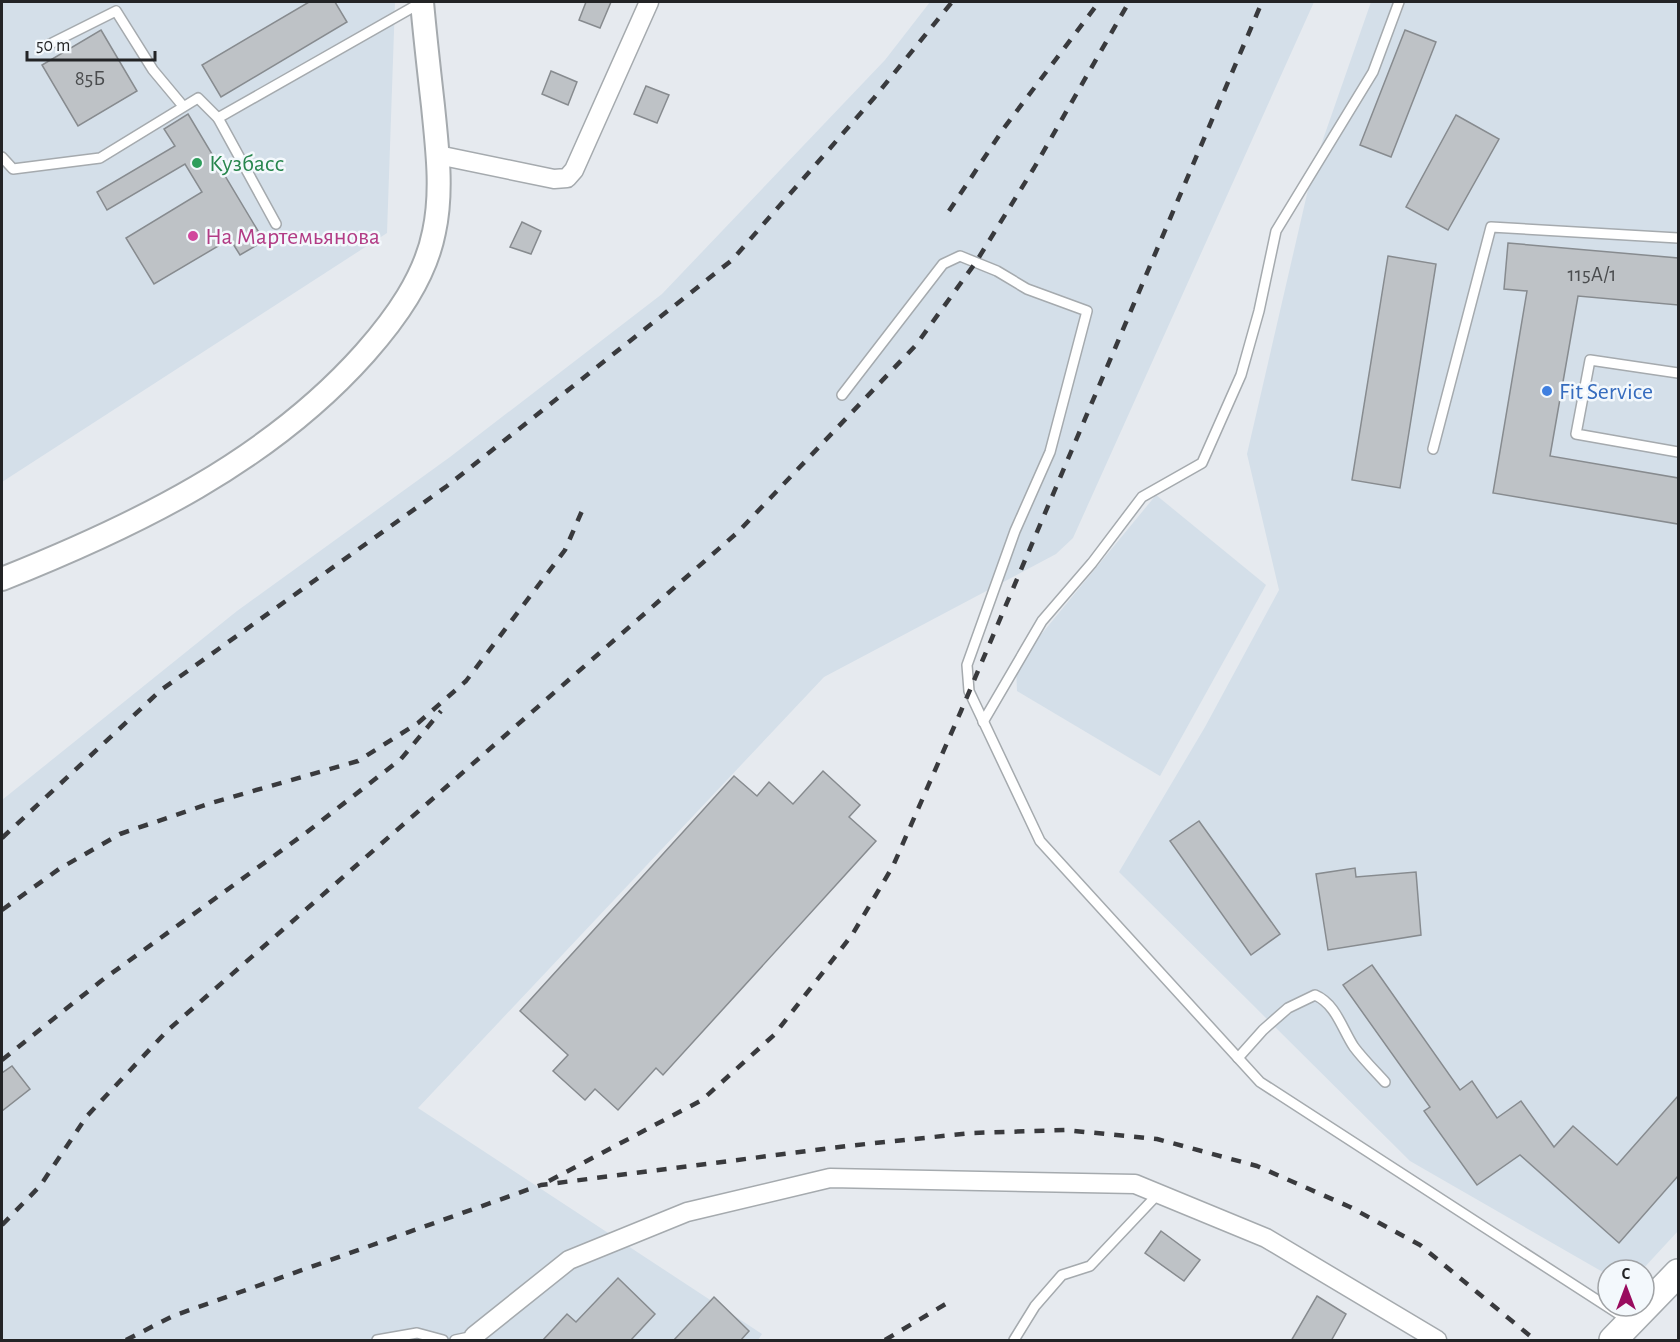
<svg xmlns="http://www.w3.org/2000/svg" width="1680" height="1342" font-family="'Alegreya Sans',sans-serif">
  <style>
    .built { fill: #d4dfe9 }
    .building { fill: #bec2c6; stroke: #878b8f; stroke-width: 1.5 }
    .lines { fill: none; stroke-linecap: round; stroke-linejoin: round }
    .service-casing { stroke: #a5aaae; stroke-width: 12 }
    .minor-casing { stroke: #a5aaae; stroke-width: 21 }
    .tertiary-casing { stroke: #a5aaae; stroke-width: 26 }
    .primary-casing { stroke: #a5aaae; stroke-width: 30 }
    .service { stroke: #fff; stroke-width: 9 }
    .minor { stroke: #fff; stroke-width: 18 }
    .tertiary { stroke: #fff; stroke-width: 22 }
    .primary { stroke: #fff; stroke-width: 27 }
    .rail { stroke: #393a3d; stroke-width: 4.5; stroke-dasharray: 10 10; stroke-linecap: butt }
    .leisure-dot { fill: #2e9e5b; stroke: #f3f8fc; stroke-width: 2 }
    .hotel-dot { fill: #d1479c; stroke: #f3f8fc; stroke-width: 2 }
    .shop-dot { fill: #3f7fe0; stroke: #f3f8fc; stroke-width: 2 }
    .labels { text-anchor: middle; stroke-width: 5; stroke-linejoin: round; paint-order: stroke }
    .number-label { font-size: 21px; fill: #4a4c4e }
    .leisure-label { font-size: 24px; fill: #27864d; stroke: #f3f8fc; text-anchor: start }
    .hotel-label { font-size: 24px; fill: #b23c85; stroke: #f3f8fc; text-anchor: start }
    .shop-label { font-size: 24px; fill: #366cbe; stroke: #f3f8fc; text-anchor: start }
  </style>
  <rect width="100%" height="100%" fill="#e6eaef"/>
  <!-- built -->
  <g class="built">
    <path d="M 2,2 L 395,2 L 387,233 L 2,482 Z"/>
    <path d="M 930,2 L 1314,2 L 1073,538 L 1056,554 L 824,677 L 418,1108 L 762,1334 L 758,1340 L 2,1340 L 2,800 L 237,611 L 450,457 L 662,294 L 885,60 Z"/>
    <path d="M 1371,2 L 1678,2 L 1678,1231 L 1642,1270 L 1608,1270 L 1608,1275 L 1410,1161 L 1119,872 L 1205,727 L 1279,590 L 1247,454 L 1313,168 Z"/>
    <path d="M 1156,495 L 1266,585 L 1160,776 L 1017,691 L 1016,665 Z"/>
  </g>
  <!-- building -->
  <g class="building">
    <path d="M 309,2 L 335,2 L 347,22 L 221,97 L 202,65 Z"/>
    <path d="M 586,2 L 611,2 L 600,28 L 579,20 Z"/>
    <path d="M 101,30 L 137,91 L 78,126 L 42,65 Z"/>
    <path d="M 1405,30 L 1436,42 L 1391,157 L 1360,145 Z"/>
    <path d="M 551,71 L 577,82 L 568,105 L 542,94 Z"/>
    <path d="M 646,86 L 669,95 L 657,123 L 634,114 Z"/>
    <path d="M 188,114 L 264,241 L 240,255 L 230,239 L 154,284 L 126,238 L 202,192 L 185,164 L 107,210 L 97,192 L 175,146 L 164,129 Z"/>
    <path d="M 1456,115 L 1499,139 L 1448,230 L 1406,207 Z"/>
    <path d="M 522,222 L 541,231 L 531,254 L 510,247 Z"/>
    <path d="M 1508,243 L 1678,258 L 1678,305 L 1578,296 L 1550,456 L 1678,478 L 1678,524 L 1493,493 L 1527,291 L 1504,289 Z"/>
    <path d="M 1388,256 L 1436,264 L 1400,488 L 1352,480 Z"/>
    <path d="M 823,771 L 860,805 L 849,817 L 876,841 L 663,1075 L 656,1068 L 618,1110 L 595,1089 L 585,1100 L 553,1071 L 568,1055 L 520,1011 L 734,776 L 757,796 L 769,782 L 793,804 Z"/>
    <path d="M 1199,821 L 1280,934 L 1251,955 L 1170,841 Z"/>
    <path d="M 1355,868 L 1356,877 L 1416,872 L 1421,935 L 1328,950 L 1316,874 Z"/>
    <path d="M 1372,965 L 1460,1090 L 1472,1081 L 1497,1118 L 1521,1101 L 1554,1147 L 1573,1126 L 1617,1165 L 1678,1096 L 1678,1176 L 1619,1243 L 1520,1155 L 1477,1185 L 1424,1111 L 1430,1107 L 1343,985 Z"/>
    <path d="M 12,1066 L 30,1089 L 2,1111 L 2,1073 Z"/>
    <path d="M 1161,1231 L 1200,1260 L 1184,1281 L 1145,1253 Z"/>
    <path d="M 618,1278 L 655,1314 L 630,1341 L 542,1341 L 567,1314 L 576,1322 Z"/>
    <path d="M 1317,1296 L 1346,1314 L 1331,1341 L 1291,1341 Z"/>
    <path d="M 714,1297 L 749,1331 L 740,1341 L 673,1341 Z"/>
  </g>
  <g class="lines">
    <!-- service casing -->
    <g class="service-casing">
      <g id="service">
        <path d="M 48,45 L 116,11 L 153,70 L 183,106"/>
        <path d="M 218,118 L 276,224"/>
        <path d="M 2,157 L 13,169 L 100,158 L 198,98 L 218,118 L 422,2"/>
        <path d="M 1678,373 L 1590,360 L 1576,434 L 1678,452"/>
        <path d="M 842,395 L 943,264 L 960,256 L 997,271 L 1027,289 L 1087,311 L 1050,452 L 1015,531 L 967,665 L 969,691 L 1040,841 L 1260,1082 L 1628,1320"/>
        <path d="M 1433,449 L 1491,227 L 1678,238"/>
        <path d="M 983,722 L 1042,621 L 1092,563 L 1142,497 L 1202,463 L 1241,375 L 1259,311 L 1276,231 L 1373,72 L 1399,2"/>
        <path d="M 1238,1058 L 1263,1030 L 1288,1008 L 1315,995 C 1336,1004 1342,1029 1354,1047 C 1363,1059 1375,1071 1385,1082"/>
        <path d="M 377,1340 L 417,1333 L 443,1340"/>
        <path d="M 455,1340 L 474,1336"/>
        <path d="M 1014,1340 L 1035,1306 L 1062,1275 L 1090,1266 L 1158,1194"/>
      </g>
    </g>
    <!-- minor casing -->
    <g class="minor-casing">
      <g id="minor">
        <path d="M 438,155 L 554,179 L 567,178 L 574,170 L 649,2"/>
        <path d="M 474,1336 L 569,1260 L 687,1212 L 830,1178 L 1135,1184 L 1266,1238 L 1437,1340"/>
      </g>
    </g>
    <!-- tertiary casing -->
    <g class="tertiary-casing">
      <path id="tertiary" d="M 2,579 C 135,526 268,462 365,353 C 395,319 425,278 434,232 C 443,191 437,147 433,106 C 429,71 425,36 422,2"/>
    </g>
    <!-- primary casing -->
    <g class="primary-casing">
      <path id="primary" d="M 1613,1340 L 1678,1273"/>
    </g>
    <!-- service -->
    <use href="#service" class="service"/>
    <!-- minor -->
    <use href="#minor" class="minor"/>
    <!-- tertiary -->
    <use href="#tertiary" class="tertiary"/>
    <!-- primary -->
    <use href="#primary" class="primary"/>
    <!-- rail -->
    <g class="rail">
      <path d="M 949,211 L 1004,128 L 1099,2"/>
      <path d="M 2,838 L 161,690 L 447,486 L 732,260 L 874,98 L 952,2"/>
      <path d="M 2,910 L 59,869 L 120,834 L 211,803 L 358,761 L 418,723 L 466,681 L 565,550 L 585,504"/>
      <path d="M 2,1060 L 101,981 L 307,832 L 401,759 L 441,711"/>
      <path d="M 549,1181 L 702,1100 L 774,1035 L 852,935 L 893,866 L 961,711 L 1262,2"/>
      <path d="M 2,1225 L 40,1186 L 87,1116 L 168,1030 L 738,532 L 916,345 L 976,262 L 1034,168 L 1129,2"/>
      <path d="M 126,1340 L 173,1316 L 541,1185 L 847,1146 L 972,1133 L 1065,1130 L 1157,1139 L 1257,1166 L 1350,1207 L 1420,1245 L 1535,1340"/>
      <path d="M 885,1340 L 949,1302"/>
    </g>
  </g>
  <!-- markers -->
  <circle class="leisure-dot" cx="197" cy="163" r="6"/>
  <circle class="hotel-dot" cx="193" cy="236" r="6"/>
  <circle class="shop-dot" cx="1547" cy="391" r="6"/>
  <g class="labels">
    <!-- number labels -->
    <g class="number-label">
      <text x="90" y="85">85Б</text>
      <text x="1592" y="281">115А/1</text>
    </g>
    <!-- leisure labels -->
    <g class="leisure-label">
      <text x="209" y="171">Кузбасс</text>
    </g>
    <!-- hotel labels -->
    <g class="hotel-label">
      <text x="205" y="244">На Мартемьянова</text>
    </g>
    <!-- shop labels -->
    <g class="shop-label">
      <text x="1559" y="399">Fit Service</text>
    </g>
  </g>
  <!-- border -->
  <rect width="1680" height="1342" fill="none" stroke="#232426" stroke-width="6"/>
  <!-- north arrow -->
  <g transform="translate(1626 1288)"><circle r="28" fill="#f3f8fc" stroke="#a0a3a6" stroke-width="1.5"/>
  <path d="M0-4.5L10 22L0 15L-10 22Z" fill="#990b5e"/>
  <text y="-9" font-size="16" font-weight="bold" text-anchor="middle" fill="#232426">С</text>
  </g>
  <!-- scale -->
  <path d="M27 51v9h128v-9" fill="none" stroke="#232426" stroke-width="3"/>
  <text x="36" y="51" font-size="18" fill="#232426" stroke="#f3f8fc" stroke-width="4.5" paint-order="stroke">50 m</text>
</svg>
